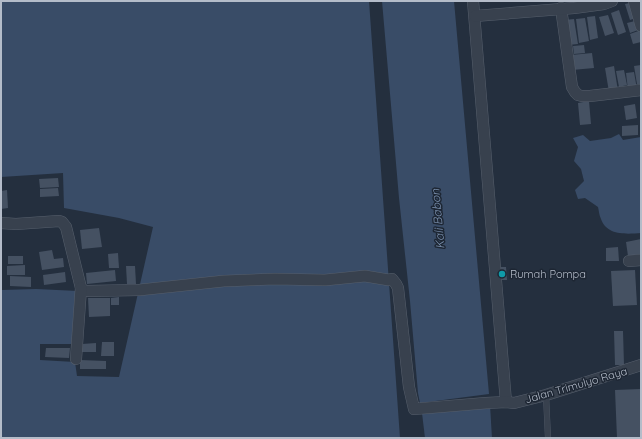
<svg xmlns="http://www.w3.org/2000/svg" width="642" height="439" font-family="Quicksand,sans-serif">
  <style>
    .water { fill: #394c67 }
    .building { fill: #455162 }
    .lines { fill: none; stroke-linecap: round; stroke-linejoin: round }
    .lane-casing { stroke: #565f6c; stroke-width: 6 }
    .street-casing { stroke: #565f6c; stroke-width: 12 }
    .lane { stroke: #38414e; stroke-width: 5.5 }
    .street { stroke: #38414e; stroke-width: 11 }
    .culture-dot { fill: #0f9aa8; stroke: #1d2633; stroke-width: 1.5 }
    .labels { text-anchor: middle; stroke-width: 3; stroke-linejoin: round; paint-order: stroke }
    .poi-label { font-size: 11px; fill: #b4bcc9; stroke: #1d2633; text-anchor: start }
    .street-label { font-size: 11px; fill: #b4bcc9; stroke: #1d2633 }
    .water-label { font-size: 12px; font-style: italic; fill: #7c92b1; stroke: #1d2633 }
  </style>
  <rect width="100%" height="100%" fill="#242f3e"/>
  <!-- water -->
  <g class="water">
    <path d="M 1,1 L 369,1 L 400,438 L 1,438 L 1,266 L 2,266 L 2,290 L 36,289 L 78,291 L 74,344 L 40,344 L 40,360 L 75,362 L 77,376 L 119,377 L 153,227 L 119,218 L 64,208 L 63,173 L 1,177 Z"/>
    <path d="M 382,1 L 454,1 L 489,394 L 420,403 L 418,393 L 410,301 L 399,198 Z"/>
    <path d="M 619,134 L 623,140 L 641,137 L 641,233 C 627,234 607,236 601,219 C 599,215 599,211 598,207 L 585,198 L 578,199 L 575,190 L 584,181 L 581,169 L 574,161 L 578,147 L 573,138 L 583,135 L 590,141 L 611,138 Z"/>
    <path d="M 490,405 L 492,438 L 425,438 L 422,413 Z"/>
  </g>
  <!-- building -->
  <g class="building">
    <path d="M 634,2 L 639,17 L 630,20 L 625,4 Z"/>
    <path d="M 619,10 L 626,32 L 618,35 L 611,13 Z"/>
    <path d="M 608,15 L 614,33 L 605,36 L 599,17 Z"/>
    <path d="M 595,16 L 598,38 L 590,40 L 587,17 Z"/>
    <path d="M 585,18 L 589,41 L 579,43 L 576,19 Z"/>
    <path d="M 574,19 L 578,44 L 568,45 L 565,20 Z"/>
    <path d="M 639,20 L 641,29 L 630,33 L 627,23 Z"/>
    <path d="M 641,30 L 641,42 L 633,44 L 630,34 Z"/>
    <path d="M 584,45 L 585,53 L 574,54 L 573,46 Z"/>
    <path d="M 592,53 L 594,68 L 572,70 L 571,55 Z"/>
    <path d="M 641,65 L 641,84 L 637,84 L 634,66 Z"/>
    <path d="M 614,66 L 618,91 L 609,92 L 605,68 Z"/>
    <path d="M 624,70 L 627,85 L 619,87 L 616,71 Z"/>
    <path d="M 634,72 L 637,89 L 628,90 L 626,73 Z"/>
    <path d="M 589,101 L 591,124 L 580,125 L 578,103 Z"/>
    <path d="M 635,104 L 637,118 L 626,120 L 624,106 Z"/>
    <path d="M 638,125 L 638,135 L 622,136 L 622,126 Z"/>
    <path d="M 58,178 L 59,187 L 40,188 L 39,179 Z"/>
    <path d="M 58,188 L 59,196 L 40,197 L 40,189 Z"/>
    <path d="M 7,190 L 8,208 L 1,209 L 1,191 Z"/>
    <path d="M 99,228 L 102,247 L 82,249 L 80,230 Z"/>
    <path d="M 641,239 L 641,254 L 628,256 L 626,242 Z"/>
    <path d="M 618,247 L 619,261 L 606,261 L 606,248 Z"/>
    <path d="M 52,250 L 54,259 L 63,258 L 64,267 L 42,270 L 39,252 Z"/>
    <path d="M 118,253 L 119,268 L 109,268 L 108,254 Z"/>
    <rect x="8" y="256" width="15" height="8"/>
    <path d="M 25,265 L 25,275 L 7,275 L 7,266 Z"/>
    <path d="M 126,266 L 135,266 L 136,284 L 127,284 Z"/>
    <path d="M 498,267 L 506,267 L 507,280 L 498,280 Z"/>
    <path d="M 115,270 L 116,281 L 87,284 L 86,273 Z"/>
    <path d="M 635,270 L 637,305 L 613,306 L 611,271 Z"/>
    <path d="M 65,272 L 66,282 L 44,285 L 43,275 Z"/>
    <path d="M 10,276 L 31,277 L 31,287 L 10,286 Z"/>
    <path d="M 119,297 L 119,305 L 111,305 L 111,298 Z"/>
    <path d="M 88,298 L 110,298 L 110,316 L 89,317 Z"/>
    <path d="M 614,331 L 623,331 L 624,365 L 615,365 Z"/>
    <path d="M 102,342 L 114,342 L 114,356 L 101,356 Z"/>
    <path d="M 96,343 L 96,352 L 82,352 L 82,344 Z"/>
    <path d="M 46,348 L 70,348 L 69,358 L 45,357 Z"/>
    <path d="M 80,360 L 106,361 L 106,369 L 80,369 Z"/>
    <path d="M 641,389 L 641,438 L 617,438 L 615,390 Z"/>
  </g>
  <g class="lines">
    <!-- lane casing -->
    <g class="lane-casing">
      <path id="lane" d="M 546,395 L 548,438"/>
    </g>
    <!-- street casing -->
    <g class="street-casing">
      <g id="street">
        <path d="M 473,1 L 506,402"/>
        <path d="M 634,1 L 641,26"/>
        <path d="M 561,8 L 572,87 L 575,92 L 578,95 L 582,96 L 590,96 L 641,90"/>
        <path d="M 475,16 L 574,8 L 604,4 L 612,1"/>
        <path d="M 1,223 L 16,224 L 59,221 L 62,222 L 66,227 L 81,288 L 83,290 L 87,291 L 139,290 L 224,281 L 275,279 L 325,280 L 365,276 L 389,280 L 392,279 L 396,284 L 398,288 L 409,387 L 414,409 L 486,403 L 506,402 L 514,403 L 546,395 L 641,365"/>
        <path d="M 629,261 L 641,260"/>
        <path d="M 76,359 L 81,288"/>
      </g>
    </g>
    <!-- lane -->
    <use href="#lane" class="lane"/>
    <!-- street -->
    <use href="#street" class="street"/>
  </g>
  <!-- markers -->
  <circle class="culture-dot" cx="502" cy="274" r="4"/>
  <g class="labels">
    <!-- poi labels -->
    <g class="poi-label">
      <text x="510" y="278">Rumah Pompa</text>
    </g>
    <!-- street labels -->
    <g class="street-label">
      <text transform="translate(576 385) rotate(-16)" y="4">Jalan Trimulyo Raya</text>
    </g>
    <!-- water labels -->
    <g class="water-label">
      <text transform="translate(438 219) rotate(-95)" y="4">Kali Babon</text>
    </g>
  </g>
  <!-- border -->
  <rect width="642" height="439" fill="none" stroke="#b4bcc9" stroke-width="4"/>
</svg>
